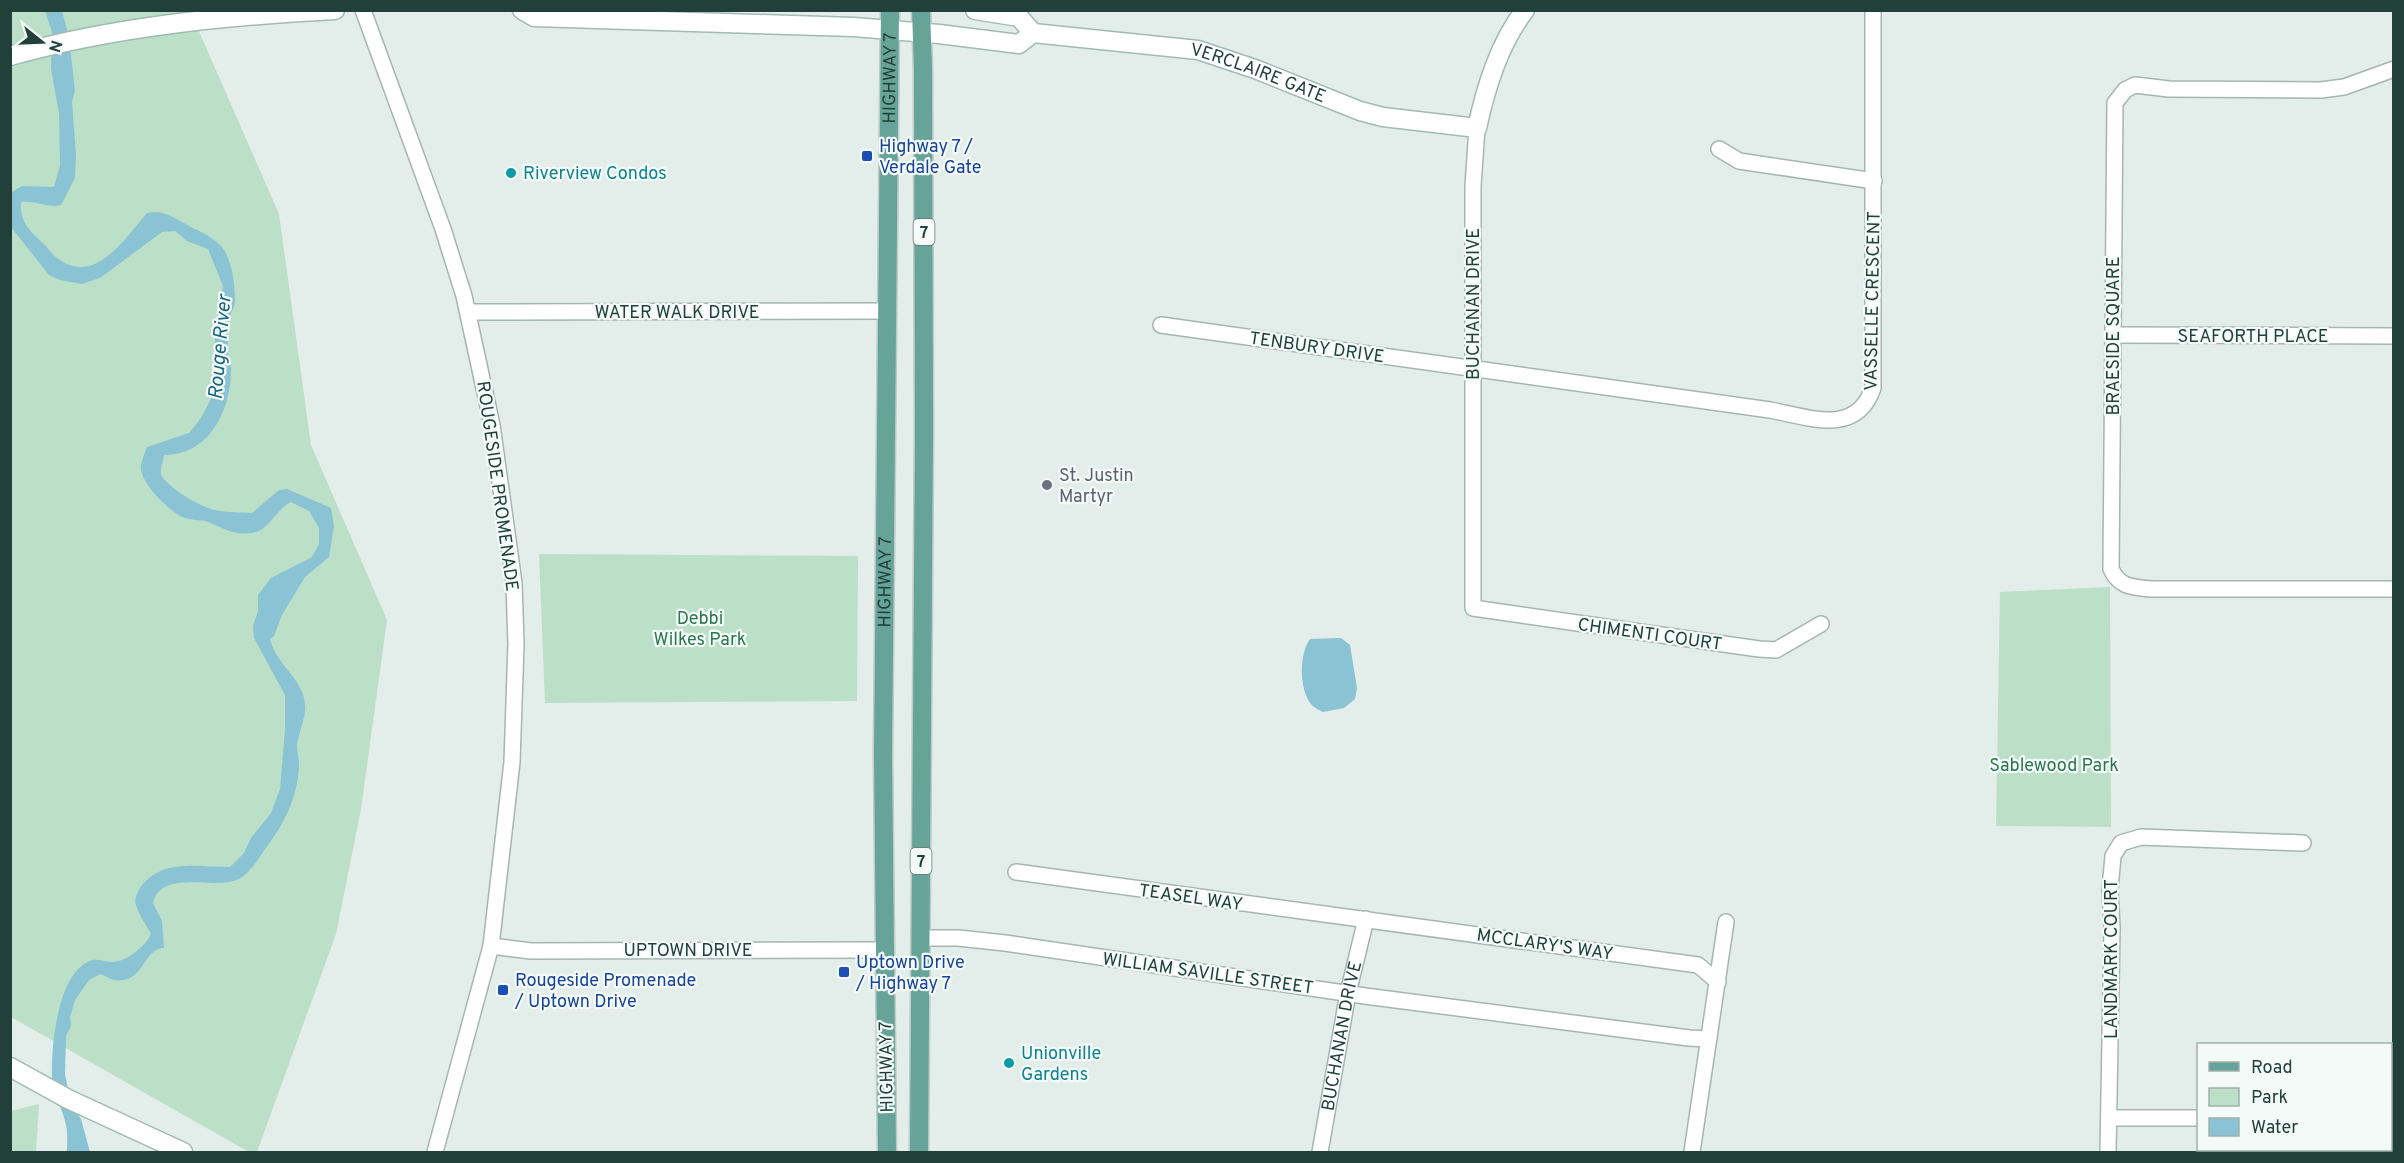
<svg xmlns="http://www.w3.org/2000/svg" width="2404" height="1163" font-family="Overpass,sans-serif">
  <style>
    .green { fill: #bcdfc8 }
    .water { fill: #8ac3d4 }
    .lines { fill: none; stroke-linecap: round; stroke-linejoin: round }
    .street-casing { stroke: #a5b6b2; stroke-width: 18 }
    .secondary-casing { stroke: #a1bab3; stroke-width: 21 }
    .primary-casing { stroke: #c1cac8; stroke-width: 21 }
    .street { stroke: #fff; stroke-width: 15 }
    .secondary { stroke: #fff; stroke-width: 18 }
    .primary { stroke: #66a499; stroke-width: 18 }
    .transit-dot { fill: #1a4fb4; stroke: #f4faf7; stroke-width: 2 }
    .culture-dot { fill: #0f9aa8; stroke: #f4faf7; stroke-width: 2 }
    .worship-dot { fill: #6b7280; stroke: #f4faf7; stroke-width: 2 }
    .labels { text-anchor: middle; stroke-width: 4.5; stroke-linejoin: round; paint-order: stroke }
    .shield { fill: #f4faf7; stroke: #617873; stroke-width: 1.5 }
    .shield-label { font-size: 16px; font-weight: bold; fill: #22403a }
    .street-label { font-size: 18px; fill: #22403a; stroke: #f4faf7 }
    .transit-label { font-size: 18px; fill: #164399; stroke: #f4faf7; text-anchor: start }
    .culture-label { font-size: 18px; fill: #0d838f; stroke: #f4faf7; text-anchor: start }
    .worship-label { font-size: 18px; fill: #5b616d; stroke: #f4faf7; text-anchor: start }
    .park-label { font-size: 18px; fill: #2b784e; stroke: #f4faf7 }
    .water-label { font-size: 20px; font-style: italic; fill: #1a667e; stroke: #f4faf7 }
  </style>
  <rect width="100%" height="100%" fill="#e3edea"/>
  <!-- green -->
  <g class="green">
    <path d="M 11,11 L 190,11 L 279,214 L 311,445 L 387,620 L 361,809 L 336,934 L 257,1152 L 249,1152 L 11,1017 Z"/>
    <path d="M 539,554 L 858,556 L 857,701 L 545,703 Z"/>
    <path d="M 2110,587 L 2111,827 L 1996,826 L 2000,592 Z"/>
    <path d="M 39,1104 L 36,1152 L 11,1152 L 11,1111 Z"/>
  </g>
  <!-- water -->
  <g class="water">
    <path d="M 45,11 L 62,11 L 69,37 L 75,91 L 72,102 L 76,155 L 75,178 L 61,205 C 47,208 34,200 21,202 C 19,222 31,232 44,244 C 49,249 53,256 60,260 C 96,285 126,237 147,213 C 166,210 173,218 189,226 C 200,232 210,235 220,245 C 232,257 235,284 235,301 C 235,307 231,312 229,318 C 227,328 228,340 228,350 C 227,356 230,362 231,368 C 232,408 210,456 164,455 C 163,461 160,468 161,474 C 165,486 202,508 215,510 C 227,513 240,512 252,513 L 279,490 L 287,489 L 331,508 L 334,526 L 329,557 L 305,577 L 282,615 L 274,636 L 270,639 C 276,666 308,681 305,711 C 304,722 298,735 297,746 C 297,752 299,758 299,765 C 298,798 283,826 263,852 C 257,861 249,874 239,879 C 214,891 162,868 153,903 L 162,921 L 164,948 C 143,948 144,985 114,980 C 109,979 105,975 100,974 L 89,980 L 75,1000 L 70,1017 L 71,1026 L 66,1036 L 65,1074 L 71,1104 L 81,1119 L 90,1152 L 67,1152 C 67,1144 68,1133 66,1125 C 63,1109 52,1092 52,1076 C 51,1045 58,969 93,960 C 99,959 105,962 111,962 C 125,963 146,946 151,934 C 146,925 139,915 136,905 C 134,899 137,893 140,888 C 161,858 197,867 230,867 L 244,853 L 251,838 L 271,813 L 280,789 L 285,730 L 285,695 L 254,638 L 253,626 L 258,611 L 258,595 L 271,578 L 312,557 L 319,544 L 319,528 L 309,511 L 291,502 C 276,509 269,531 252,533 C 232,535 226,529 208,522 C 200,519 191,521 182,517 C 168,510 138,481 141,465 C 142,459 145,453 147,447 L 189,433 L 201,418 L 215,391 L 215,331 L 223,286 L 208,249 L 187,241 L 175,231 L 162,232 L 100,278 L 82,284 L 60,280 L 49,275 L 11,227 L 10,193 L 22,186 L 54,187 L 60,165 L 59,113 L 51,69 L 52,32 Z"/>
    <path d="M 1341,638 L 1350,645 L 1357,688 L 1355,699 L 1344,708 L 1323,712 C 1319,710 1313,707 1311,704 C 1299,689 1299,654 1310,639 Z"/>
  </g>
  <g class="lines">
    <!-- street casing -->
    <g class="street-casing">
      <g id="street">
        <path d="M 363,10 L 443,229 L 464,296 L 492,425 L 514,583 L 516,644 L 512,762 L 491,946 L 435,1152"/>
        <path d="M 2394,69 L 2344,87 L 2321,90 L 2169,89 L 2135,85 L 2125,90 L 2115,103 L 2111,569 C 2120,588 2133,587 2151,589 L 2394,589"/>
        <path d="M 1477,128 L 1473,186 L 1473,608 L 1759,649 L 1776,650 L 1821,624"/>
        <path d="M 1719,149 L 1739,161 L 1874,181"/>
        <path d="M 468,312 L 887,311"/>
        <path d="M 1161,325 L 1770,410 C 1809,417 1856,437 1873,388 L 1873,10"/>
        <path d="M 2113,335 L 2394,336"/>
        <path d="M 1016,872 L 1698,965 L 1718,982"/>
        <path d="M 921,938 L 958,938 L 1005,943 L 1365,996 L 1689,1038 L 1709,1039"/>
        <path d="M 491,946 L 531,951 L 885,950"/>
        <path d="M 2109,1118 L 2198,1118"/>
        <path id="s1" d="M 1320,1152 L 1348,993 L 1366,919"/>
        <path d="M 1692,1152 L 1726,922"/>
        <path d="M 2108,1152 L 2112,928 L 2110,889 L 2113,856 L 2121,843 L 2141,837 L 2303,843"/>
      </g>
    </g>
    <!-- secondary casing -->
    <g class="secondary-casing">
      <g id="secondary">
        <path d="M 522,10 L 534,17 L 854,27 L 939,34 L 1019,44 L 1033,33"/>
        <path id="s2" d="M 975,10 L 1019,17 L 1033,33 L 1198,50 L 1255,69 L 1360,111 L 1383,117 L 1477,128 C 1486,87 1499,44 1525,10"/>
        <path d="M 10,56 C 116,26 226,16 335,10"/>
        <path d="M 10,1067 L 68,1099 L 183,1152"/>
      </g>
    </g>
    <!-- primary casing -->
    <g class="primary-casing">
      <g id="primary">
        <path id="s3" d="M 887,1152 L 883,754 L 890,10"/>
        <path d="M 919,1152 L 924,432 L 923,69 L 921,10"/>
      </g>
    </g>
    <!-- street -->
    <use href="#street" class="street"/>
    <!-- secondary -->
    <use href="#secondary" class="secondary"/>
    <!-- primary -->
    <use href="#primary" class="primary"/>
  </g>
  <!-- markers -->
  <g class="transit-dot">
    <rect x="861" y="150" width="12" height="12" rx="3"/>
    <rect x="838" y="966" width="12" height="12" rx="3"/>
    <rect x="497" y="984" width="12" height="12" rx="3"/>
  </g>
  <g class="culture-dot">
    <circle cx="511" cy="173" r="6"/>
    <circle cx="1009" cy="1063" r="6"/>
  </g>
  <circle class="worship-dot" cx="1047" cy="485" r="6"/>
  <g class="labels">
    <!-- shield labels -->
    <g class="shield">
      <rect x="913.5" y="219" width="21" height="26" rx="4.5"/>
      <rect x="910.5" y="848" width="21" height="26" rx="4.5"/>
    </g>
    <g class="shield-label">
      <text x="924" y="238">7</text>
      <text x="921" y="867">7</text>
    </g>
    <!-- street labels -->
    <g class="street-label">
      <text dy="6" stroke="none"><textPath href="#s2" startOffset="296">VERCLAIRE GATE</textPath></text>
      <text dy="6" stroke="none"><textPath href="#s3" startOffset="1074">HIGHWAY 7</textPath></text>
      <text transform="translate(1872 301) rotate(-89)" y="6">VASSELLE CRESCENT</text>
      <text transform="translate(1473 304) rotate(-90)" y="6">BUCHANAN DRIVE</text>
      <text x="677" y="318">WATER WALK DRIVE</text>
      <text transform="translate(2113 336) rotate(-90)" y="6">BRAESIDE SQUARE</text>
      <text x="2253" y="342">SEAFORTH PLACE</text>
      <text transform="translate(1317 347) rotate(8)" y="6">TENBURY DRIVE</text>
      <text transform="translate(498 486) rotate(82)" y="6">ROUGESIDE PROMENADE</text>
      <text dy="6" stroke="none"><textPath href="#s3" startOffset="570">HIGHWAY 7</textPath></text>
      <text transform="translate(1650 634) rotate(8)" y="6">CHIMENTI COURT</text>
      <text transform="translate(1191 897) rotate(8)" y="6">TEASEL WAY</text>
      <text transform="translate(1545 944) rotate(8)" y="6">MCCLARY'S WAY</text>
      <text x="688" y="956">UPTOWN DRIVE</text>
      <text transform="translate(2111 959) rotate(-90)" y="6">LANDMARK COURT</text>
      <text transform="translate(1208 973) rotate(8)" y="6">WILLIAM SAVILLE STREET</text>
      <text dy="6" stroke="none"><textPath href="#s1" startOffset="118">BUCHANAN DRIVE</textPath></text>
      <text transform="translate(886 1067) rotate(-91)" y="6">HIGHWAY 7</text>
    </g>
    <!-- transit labels -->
    <g class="transit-label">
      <text x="879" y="152">Highway 7 /<tspan x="879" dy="21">Verdale Gate</tspan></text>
      <text x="856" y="968">Uptown Drive<tspan x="856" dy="21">/ Highway 7</tspan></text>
      <text x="515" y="986">Rougeside Promenade<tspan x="515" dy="21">/ Uptown Drive</tspan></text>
    </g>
    <!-- culture labels -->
    <g class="culture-label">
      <text x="523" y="179">Riverview Condos</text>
      <text x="1021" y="1059">Unionville<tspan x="1021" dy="21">Gardens</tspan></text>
    </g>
    <!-- worship labels -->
    <g class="worship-label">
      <text x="1059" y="481">St. Justin<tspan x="1059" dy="21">Martyr</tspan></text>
    </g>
    <!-- park labels -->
    <g class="park-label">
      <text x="700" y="624">Debbi<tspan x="700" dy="21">Wilkes Park</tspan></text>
      <text x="2054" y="771">Sablewood Park</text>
    </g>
    <!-- water labels -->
    <g class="water-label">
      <text transform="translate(219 347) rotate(-85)" y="7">Rouge River</text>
    </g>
  </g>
  <!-- border -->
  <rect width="2404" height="1163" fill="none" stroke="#22403a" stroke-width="24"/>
  <!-- legend -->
  <rect x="2197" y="1043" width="195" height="108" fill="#f4faf7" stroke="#a0b0ab" stroke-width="1.5"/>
  <rect x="2209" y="1062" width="30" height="9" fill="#66a499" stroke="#a0b0ab" stroke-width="1.5"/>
  <text x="2251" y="1073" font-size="18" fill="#22403a">Road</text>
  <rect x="2209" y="1088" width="30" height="18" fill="#bcdfc8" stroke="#a0b0ab" stroke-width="1.5"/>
  <text x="2251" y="1103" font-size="18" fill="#22403a">Park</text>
  <rect x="2209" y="1118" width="30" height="18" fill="#8ac3d4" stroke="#a0b0ab" stroke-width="1.5"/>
  <text x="2251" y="1133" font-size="18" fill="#22403a">Water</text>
  <!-- north arrow -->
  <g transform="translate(42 42) rotate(108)" stroke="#f4faf7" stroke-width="4.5" paint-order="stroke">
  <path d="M0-4.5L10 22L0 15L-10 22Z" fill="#22403a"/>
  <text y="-9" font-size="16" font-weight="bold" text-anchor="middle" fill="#22403a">N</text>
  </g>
</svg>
